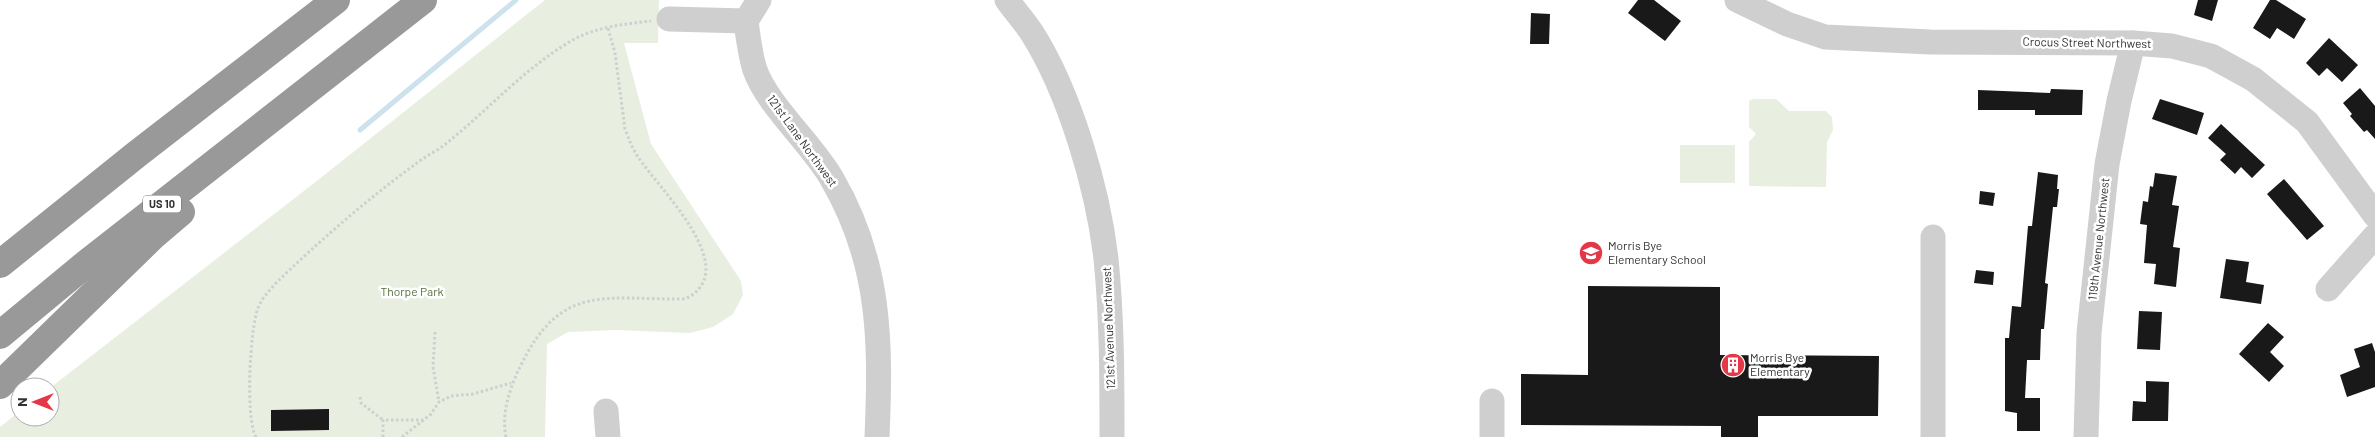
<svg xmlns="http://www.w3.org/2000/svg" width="2375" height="437" font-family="Barlow,sans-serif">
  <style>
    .green { fill: #e8eee0 }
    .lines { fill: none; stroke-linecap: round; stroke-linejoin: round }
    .stream { stroke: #cde2ed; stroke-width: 5 }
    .building { fill: #191919 }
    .path { stroke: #cfcfcf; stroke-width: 3; stroke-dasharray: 2.5 2.5; stroke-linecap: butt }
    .minor { stroke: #cfcfcf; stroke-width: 25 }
    .highway { stroke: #999; stroke-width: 28 }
    .labels { text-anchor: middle; stroke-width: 5; stroke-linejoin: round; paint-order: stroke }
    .shield { fill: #fff; stroke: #707070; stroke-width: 1 }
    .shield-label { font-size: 11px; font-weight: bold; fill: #323232 }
    .street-label { font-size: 12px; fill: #323232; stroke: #fff }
    .poi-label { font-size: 12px; fill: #323232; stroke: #fff; text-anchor: start }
    .park-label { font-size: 12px; fill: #566e3e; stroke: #fff }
  </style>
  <rect width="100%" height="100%" fill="#fff"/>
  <!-- green -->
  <g class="green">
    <path d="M 545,0 L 659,0 L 658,43 L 624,43 L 651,144 L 741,281 L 743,295 L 733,314 L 713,327 L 690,333 L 616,330 L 568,332 L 547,344 L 545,437 L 0,437 L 0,427 L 20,411 L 20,417 L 50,417 L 50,388 L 318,180 Z"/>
    <path d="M 1753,99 L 1776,99 L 1789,111 L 1826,111 L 1832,117 L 1833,130 L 1827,142 L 1826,187 L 1749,186 L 1749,142 L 1756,134 L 1749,127 L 1749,101 Z"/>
    <rect x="1680" y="145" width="55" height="38"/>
  </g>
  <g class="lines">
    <!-- stream -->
    <path class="stream" d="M 360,130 L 516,0"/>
  </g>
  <!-- building -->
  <g class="building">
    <path d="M 1638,0 L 1654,0 L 1681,21 L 1665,41 L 1628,13 Z"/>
    <path d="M 2198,0 L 2218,0 L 2212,21 L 2194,15 Z"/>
    <path d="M 2270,0 L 2276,0 L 2306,19 L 2294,39 L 2277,28 L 2270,39 L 2253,28 Z"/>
    <path d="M 1531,13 L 1550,14 L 1549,44 L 1530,44 Z"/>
    <path d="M 2329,38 L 2358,65 L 2342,82 L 2327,68 L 2319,76 L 2306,63 Z"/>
    <path d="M 2360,88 L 2375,106 L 2375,139 L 2367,130 L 2364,132 L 2350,116 L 2352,114 L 2343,103 Z"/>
    <path d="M 2051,89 L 2083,90 L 2082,115 L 2035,115 L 2035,110 L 1978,110 L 1978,90 L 2050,93 Z"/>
    <path d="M 2160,99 L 2204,113 L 2197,135 L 2152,119 Z"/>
    <path d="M 2221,124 L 2265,165 L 2252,178 L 2241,167 L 2235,174 L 2220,160 L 2226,154 L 2208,138 Z"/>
    <path d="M 2038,172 L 2058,175 L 2057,189 L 2059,189 L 2057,207 L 2053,207 L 2045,283 L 2048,284 L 2044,329 L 2041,329 L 2040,360 L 2027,360 L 2025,398 L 2040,398 L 2040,431 L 2017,431 L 2017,413 L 2005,411 L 2005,338 L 2009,338 L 2012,306 L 2021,307 L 2028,226 L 2032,226 Z"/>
    <path d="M 2155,173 L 2177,176 L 2172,205 L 2179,206 L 2173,247 L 2180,248 L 2176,287 L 2154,284 L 2156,264 L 2144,263 L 2147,225 L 2140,224 L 2143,201 L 2148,202 L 2150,186 L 2153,187 Z"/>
    <path d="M 2284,179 L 2324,226 L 2307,240 L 2267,194 Z"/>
    <path d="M 1980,191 L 1995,193 L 1993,206 L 1979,204 Z"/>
    <path d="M 2226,259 L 2249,262 L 2246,282 L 2264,285 L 2261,304 L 2220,298 Z"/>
    <path d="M 1976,270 L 1994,272 L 1993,285 L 1974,283 Z"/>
    <path d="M 1588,286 L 1720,287 L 1720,355 L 1879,356 L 1878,416 L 1758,416 L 1758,437 L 1721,437 L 1721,426 L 1521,425 L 1521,374 L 1588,375 Z"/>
    <path d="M 2139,311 L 2162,312 L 2160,350 L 2137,349 Z"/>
    <path d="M 2268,323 L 2284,337 L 2270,352 L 2284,366 L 2269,382 L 2239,354 Z"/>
    <path d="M 2372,343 L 2375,352 L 2375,387 L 2347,397 L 2340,375 L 2360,367 L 2354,349 Z"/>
    <path d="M 2146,381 L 2169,382 L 2168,421 L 2132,421 L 2133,401 L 2146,402 Z"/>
    <path d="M 329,409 L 329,430 L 271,431 L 271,410 Z"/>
  </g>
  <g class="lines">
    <!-- path -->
    <g class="path">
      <path d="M 435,332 L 433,367 L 439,402"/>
      <path d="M 360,397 L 361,403 L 383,420"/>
      <path d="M 256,437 C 245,418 250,329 258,308 C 262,298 269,291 276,283 C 318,242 370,197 417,163 C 427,155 439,150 448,142 C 489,109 525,68 571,41 C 595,27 624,24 651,21"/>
      <path d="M 383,437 L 383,420 L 423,420"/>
      <path d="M 402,437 L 431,414 L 439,402 L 451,396 L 473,394 L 511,383"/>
      <path d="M 506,437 C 501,414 510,387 520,367 C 561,282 604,300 685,299 C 745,270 659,189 638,157 C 632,148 629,139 625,129 L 615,53 L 608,28"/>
    </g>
    <!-- minor -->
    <g class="minor">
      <path d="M 1007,0 C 1015,11 1025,22 1032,33 C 1070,93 1098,189 1106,259 C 1112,318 1112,378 1112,437"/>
      <path d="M 1737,0 L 1787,24 L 1825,37 L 1930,42 L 2133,43 L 2172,46 L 2211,56 L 2253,79 L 2307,122 L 2375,215"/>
      <path d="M 669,19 L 746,21"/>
      <path d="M 746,21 C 748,37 750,54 755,70 C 768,106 812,144 832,179 C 881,263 881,342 877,437"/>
      <path d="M 746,21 L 759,0"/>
      <path d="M 2328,289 L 2375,236"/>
      <path d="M 606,411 L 608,437"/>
      <path d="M 1492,437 L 1492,401"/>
      <path d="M 1933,437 L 1933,237"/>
      <path d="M 2086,437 L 2089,333 L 2107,164 L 2119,101 L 2133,43"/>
    </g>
    <!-- highway -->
    <g class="highway">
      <path d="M 0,264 L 137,154 L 336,0"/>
      <path d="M 0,335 L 87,263 L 423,0"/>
      <path d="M 0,385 L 154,235 L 181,212"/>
    </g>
  </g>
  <!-- icons -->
  <defs>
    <g id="school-disc" transform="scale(1.25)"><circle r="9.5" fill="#e43849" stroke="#fff"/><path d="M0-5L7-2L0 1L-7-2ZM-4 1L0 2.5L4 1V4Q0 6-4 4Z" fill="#fff"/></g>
    <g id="building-disc" transform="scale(1.25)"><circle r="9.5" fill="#e43849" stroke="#fff"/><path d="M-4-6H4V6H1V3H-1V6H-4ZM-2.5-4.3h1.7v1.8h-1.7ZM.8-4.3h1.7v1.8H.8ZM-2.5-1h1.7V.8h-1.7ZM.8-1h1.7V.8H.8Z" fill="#fff"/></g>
  </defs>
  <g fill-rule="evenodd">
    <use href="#school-disc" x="1591" y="253"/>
    <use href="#building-disc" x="1733" y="365"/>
  </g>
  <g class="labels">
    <!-- shield labels -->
    <rect class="shield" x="143" y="195.5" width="38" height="17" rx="4"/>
    <g class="shield-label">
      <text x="162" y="208">US 10</text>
    </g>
    <!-- street labels -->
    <g class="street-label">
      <text transform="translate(2087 43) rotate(1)" y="4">Crocus Street Northwest</text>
      <text transform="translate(802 141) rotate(54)" y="4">121st Lane Northwest</text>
      <text transform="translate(2099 239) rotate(-84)" y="4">119th Avenue Northwest</text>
      <text transform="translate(1109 328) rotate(-92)" y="4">121st Avenue Northwest</text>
    </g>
    <!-- poi labels -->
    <g class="poi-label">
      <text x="1608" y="250">Morris Bye<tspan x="1608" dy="14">Elementary School</tspan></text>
      <text x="1750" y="362">Morris Bye<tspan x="1750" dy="14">Elementary</tspan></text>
    </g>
    <!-- park labels -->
    <g class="park-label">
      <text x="412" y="296">Thorpe Park</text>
    </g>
  </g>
  <!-- north arrow -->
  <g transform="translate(35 402) rotate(270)"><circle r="24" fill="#ffffff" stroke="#adadad"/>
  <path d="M0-4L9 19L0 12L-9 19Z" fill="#e43849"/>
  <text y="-8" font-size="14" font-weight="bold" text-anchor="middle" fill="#323232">N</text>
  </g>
</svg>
